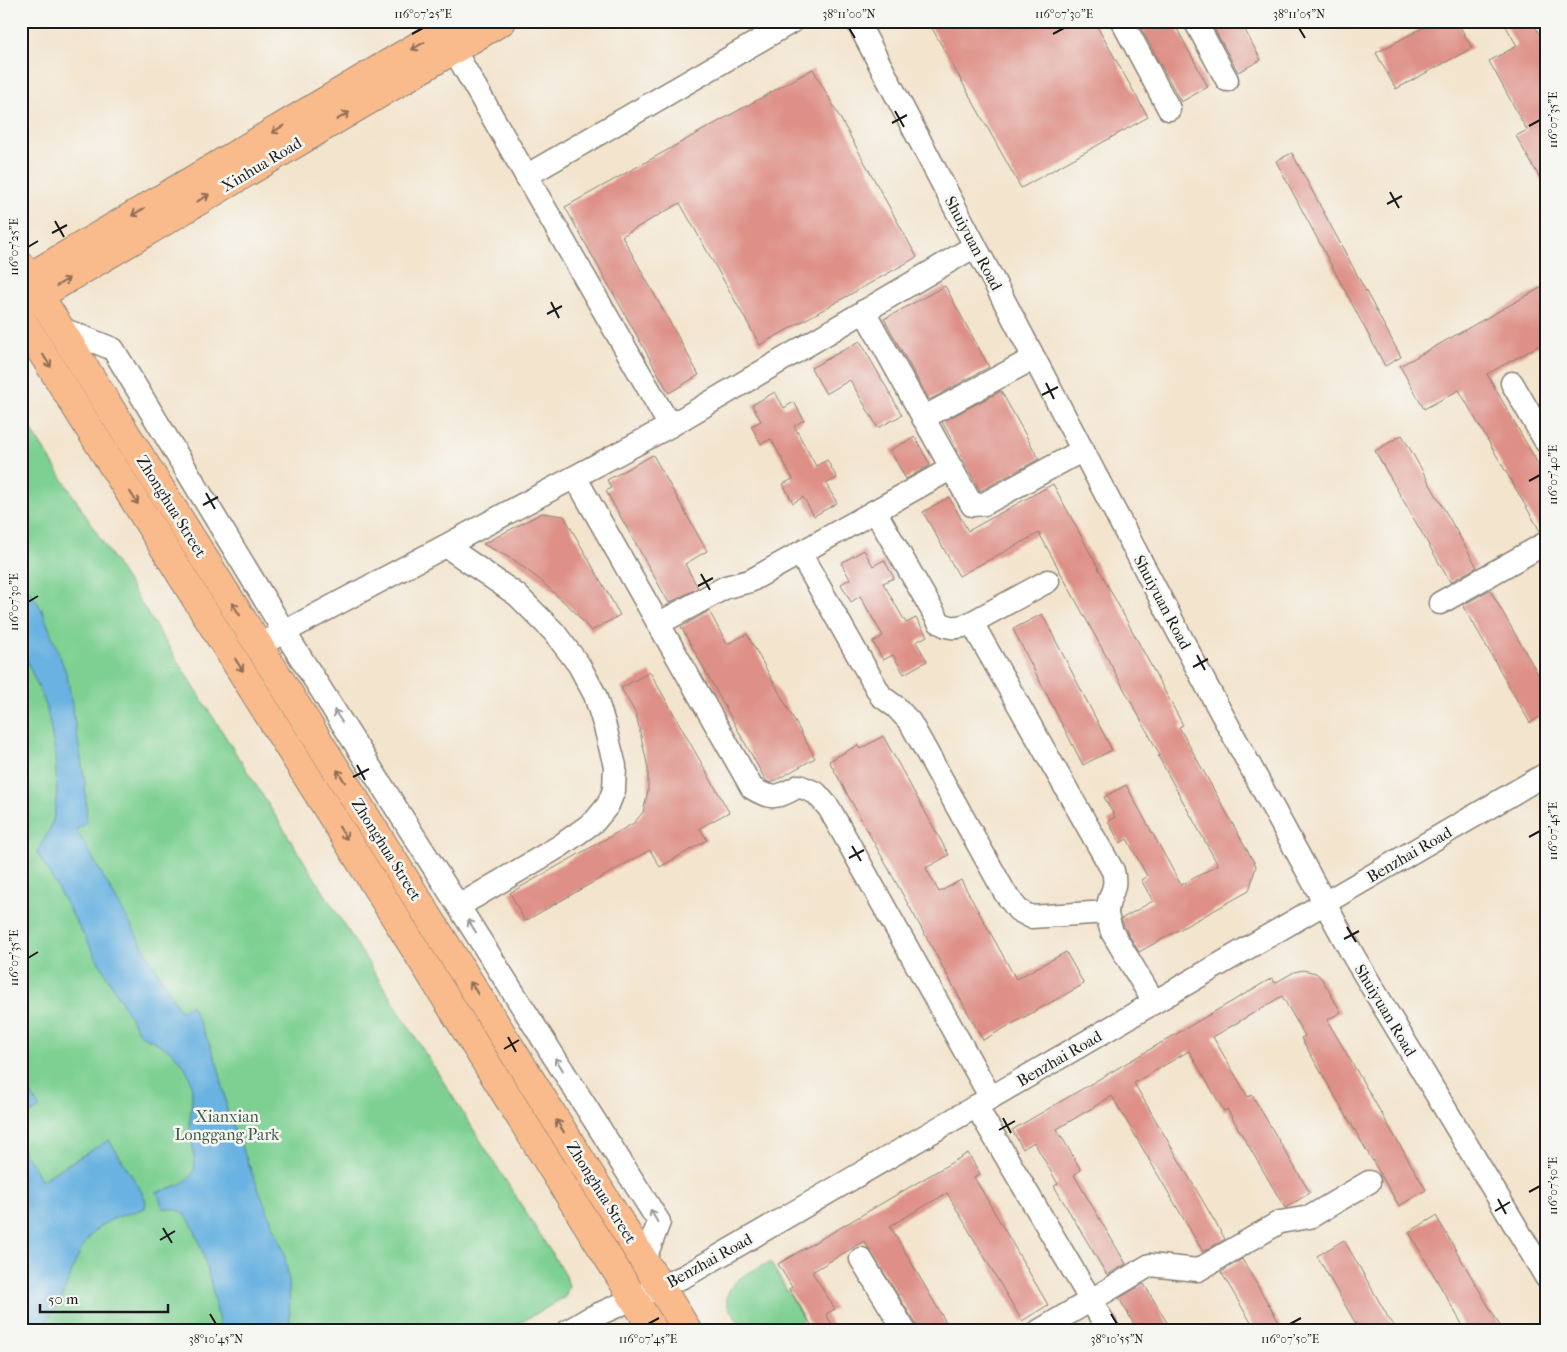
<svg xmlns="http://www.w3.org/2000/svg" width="1567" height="1352" font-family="'IM FELL French Canon',serif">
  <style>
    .green { fill: #7dd092; stroke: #4c7657 }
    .water { fill: #69b2e1; stroke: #42677e }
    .building { fill: #de9087 }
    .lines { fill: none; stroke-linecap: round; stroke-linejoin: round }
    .minor-casing { stroke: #888074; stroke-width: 25 }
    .major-casing { stroke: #888074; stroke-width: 30 }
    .minor { stroke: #fff; stroke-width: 22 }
    .major { stroke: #fabb8c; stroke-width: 28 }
    .oneway { stroke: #8b6c54 }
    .oneway2 { stroke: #999 }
    .ticks { fill: none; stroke: #1c1c1c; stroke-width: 2 }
    .labels { text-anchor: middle; stroke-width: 5; stroke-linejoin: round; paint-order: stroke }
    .street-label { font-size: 16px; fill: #1c1c1c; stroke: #f6f6f2 }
    .park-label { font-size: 16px; fill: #3e5b45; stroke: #f6f6f2 }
    .neatline { fill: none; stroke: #1c1c1c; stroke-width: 2 }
    .ticks-label { font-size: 12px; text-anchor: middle; fill: #1c1c1c }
  </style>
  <rect width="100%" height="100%" fill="#f6f6f2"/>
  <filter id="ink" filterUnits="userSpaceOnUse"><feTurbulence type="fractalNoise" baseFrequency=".02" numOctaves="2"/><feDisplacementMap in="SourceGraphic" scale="10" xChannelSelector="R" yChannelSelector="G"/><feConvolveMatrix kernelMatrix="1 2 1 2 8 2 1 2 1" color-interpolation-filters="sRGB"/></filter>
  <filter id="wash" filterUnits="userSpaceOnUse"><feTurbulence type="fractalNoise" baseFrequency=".0096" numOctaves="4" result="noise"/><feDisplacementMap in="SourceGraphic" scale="20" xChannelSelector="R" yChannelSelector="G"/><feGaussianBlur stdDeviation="1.12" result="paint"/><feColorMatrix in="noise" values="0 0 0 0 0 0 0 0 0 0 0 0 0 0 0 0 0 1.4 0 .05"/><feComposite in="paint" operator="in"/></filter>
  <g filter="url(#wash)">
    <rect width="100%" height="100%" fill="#f3e4cd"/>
    <!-- green -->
    <g class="green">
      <path d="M 21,413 L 566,1276 L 569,1286 L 565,1297 L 506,1331 L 21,1331 Z"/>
      <path d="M 770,1262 L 804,1319 L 796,1324 L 800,1331 L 744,1331 C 740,1324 729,1310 727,1304 C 723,1281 755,1270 770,1262 Z"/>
    </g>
    <!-- water -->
    <g class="water">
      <path d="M 21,584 L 31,593 L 42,610 L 67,675 L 85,783 L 87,823 L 76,829 L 180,1011 L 191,1005 C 202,1029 215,1052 221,1078 C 224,1090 225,1101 228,1113 L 284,1252 L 289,1281 L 290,1331 L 221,1331 C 215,1305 202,1226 182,1213 C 176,1208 170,1209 163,1208 L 157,1192 C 206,1179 195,1169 190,1128 C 189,1118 192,1107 192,1097 C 193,1062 169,1047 140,1035 L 37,852 L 49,831 L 54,817 L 57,792 L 55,751 L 46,705 L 21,648 Z"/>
      <path d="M 21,1077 L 40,1108 L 21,1119 Z"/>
      <path d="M 109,1140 L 139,1187 L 146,1201 L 145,1208 C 132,1213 116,1216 105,1223 C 77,1240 73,1276 59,1303 C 54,1312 47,1320 41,1328 L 37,1331 L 21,1331 L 21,1147 L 41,1180 Z"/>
    </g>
    <g id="blocks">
      <!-- building -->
      <g class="building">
        <path d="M 928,21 L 1094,21 L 1148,117 L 1021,188 Z"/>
        <path d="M 1137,21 L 1173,21 L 1208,87 L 1181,102 Z"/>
        <path d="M 1210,21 L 1240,21 L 1261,60 L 1238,72 Z"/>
        <path d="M 1435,21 L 1457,21 L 1472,48 L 1396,89 L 1376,53 Z"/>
        <path d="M 1503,21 L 1532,21 L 1546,46 L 1546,189 L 1516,136 L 1527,130 L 1489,61 L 1517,46 Z"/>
        <path d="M 813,69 L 917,257 L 760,345 L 680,203 L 622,236 L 699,375 L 669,393 L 565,207 Z"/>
        <path d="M 1292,153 L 1401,357 L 1385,366 L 1276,161 Z"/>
        <path d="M 1546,285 L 1546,342 L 1487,374 L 1546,478 L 1546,530 L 1540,531 L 1459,390 L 1424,409 L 1400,366 Z"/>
        <path d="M 945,286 L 989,367 L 929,400 L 884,319 Z"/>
        <path d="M 860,341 L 902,415 L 878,428 L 850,380 L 826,394 L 811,368 Z"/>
        <path d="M 1001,391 L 1039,459 L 980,491 L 942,422 Z"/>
        <path d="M 775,392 L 784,408 L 794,402 L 804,420 L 794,426 L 816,466 L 827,460 L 837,478 L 826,484 L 837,503 L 814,516 L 803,497 L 793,503 L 783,484 L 793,479 L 771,439 L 761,444 L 751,426 L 761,421 L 752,405 Z"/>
        <path d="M 1402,435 L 1477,567 L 1450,582 L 1375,451 Z"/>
        <path d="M 915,437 L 930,465 L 906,479 L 890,450 Z"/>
        <path d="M 653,455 L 707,551 L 685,564 L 698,588 L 669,603 L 606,491 L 611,488 L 607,480 Z"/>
        <path d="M 1053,484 L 1183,725 L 1179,727 L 1256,866 L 1249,891 L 1139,952 L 1124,926 L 1121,919 L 1153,901 L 1141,880 L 1147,876 L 1127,839 L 1120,843 L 1108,821 L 1115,817 L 1104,797 L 1126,785 L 1181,885 L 1218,865 L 1158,756 L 1160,755 L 1039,533 L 959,576 L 923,512 L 949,497 L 968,531 Z"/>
        <path d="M 542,513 L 564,516 L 620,615 L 591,631 L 574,611 L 540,580 L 514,560 L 483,544 Z"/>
        <path d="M 864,550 L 873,566 L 884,560 L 894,578 L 883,583 L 906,623 L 916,618 L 927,636 L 916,642 L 927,661 L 904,674 L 893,655 L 883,660 L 873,642 L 883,636 L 860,596 L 851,602 L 841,584 L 850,579 L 841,563 Z"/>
        <path d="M 1490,590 L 1546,688 L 1546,713 L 1530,723 L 1463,605 Z"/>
        <path d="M 709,611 L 727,644 L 747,634 L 815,758 L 771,783 L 766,781 L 681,627 Z"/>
        <path d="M 1042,614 L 1112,750 L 1083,765 L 1013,629 Z"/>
        <path d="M 650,672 L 729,812 L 700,828 L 707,840 L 660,867 L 650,850 L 525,921 L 510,893 L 634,823 L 643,812 L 648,791 L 648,768 L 636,714 L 621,688 Z"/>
        <path d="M 883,736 L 949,855 L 926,868 L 939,892 L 961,880 L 1016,979 L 1066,952 L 1084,984 L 983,1040 L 829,761 L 858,745 L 860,749 Z"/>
        <path d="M 1303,970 L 1316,973 L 1322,979 L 1341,1012 L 1327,1020 L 1426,1190 L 1399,1206 L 1301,1038 L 1305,1036 L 1282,996 L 1213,1037 L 1248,1097 L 1252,1095 L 1310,1193 L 1285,1208 L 1227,1109 L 1224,1111 L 1189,1051 L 1134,1083 L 1225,1239 L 1203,1252 L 1112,1096 L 1057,1129 L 1081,1170 L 1074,1175 L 1126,1264 L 1107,1275 L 1054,1186 L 1058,1184 L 1034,1142 L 1023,1149 L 1012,1130 L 1272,978 L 1275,983 L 1294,972 Z"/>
        <path d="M 968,1153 L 980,1174 L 974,1177 L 1048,1305 L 1022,1321 L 947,1193 L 890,1226 L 951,1331 L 918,1331 L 916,1324 L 864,1241 L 812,1272 L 835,1309 L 826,1314 L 836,1331 L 815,1331 L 789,1289 L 792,1287 L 778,1264 Z"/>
        <path d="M 1436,1216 L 1503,1331 L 1466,1331 L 1409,1232 Z"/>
        <path d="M 1344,1240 L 1396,1331 L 1360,1331 L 1317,1256 Z"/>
        <path d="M 1242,1259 L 1284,1331 L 1256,1331 L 1221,1272 Z"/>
        <path d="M 1144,1284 L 1172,1331 L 1138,1331 L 1119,1298 Z"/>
      </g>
    </g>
  </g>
  <g filter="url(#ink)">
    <use href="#blocks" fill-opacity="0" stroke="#888074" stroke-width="1"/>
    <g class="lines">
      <!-- minor casing -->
      <g class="minor-casing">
        <g id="minor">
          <path d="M 857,21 L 1205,683 L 1354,957 L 1546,1277"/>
          <path d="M 1122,21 L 1169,109"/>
          <path d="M 1195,21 L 1227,80"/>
          <path d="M 454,50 L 670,426"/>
          <path d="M 526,176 L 793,21"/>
          <path d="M 864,311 L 972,505 L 984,504 L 1083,450"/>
          <path d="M 60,328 L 113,349 L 285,633 L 659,1222 L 644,1261"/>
          <path d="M 1512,383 L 1546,442"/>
          <path d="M 923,418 L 1034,358"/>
          <path d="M 575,477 L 752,788 C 773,801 778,797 799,786 L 816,793 L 829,808 L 991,1098"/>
          <path d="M 875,511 L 939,622 C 949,629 957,628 967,625 L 1048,581"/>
          <path d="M 446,546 L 517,595 L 554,632 L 579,665 L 595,695 L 605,727 L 615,766 L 614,790 L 608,805 L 595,821 L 560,846 L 459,906"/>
          <path d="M 800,553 L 881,696 L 896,707 L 910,722 L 1005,893 L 1018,910 L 1031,917 L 1107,912"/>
          <path d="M 1440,603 L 1546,543"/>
          <path d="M 972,623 L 1113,871 C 1118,890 1108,895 1107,912 C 1107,918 1110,926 1112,932 L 1154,1002"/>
          <path d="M 658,624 L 726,587 L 750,581 L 952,468"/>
          <path d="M 271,639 L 670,426 L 975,246"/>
          <path d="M 976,1106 L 1109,1331"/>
          <path d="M 861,1259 L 905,1331"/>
          <path d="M 568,1331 L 590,1318 L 685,1276 L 1546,774"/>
          <path d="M 1039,1331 L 1150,1265 L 1198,1270 L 1280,1222 L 1310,1217 L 1369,1182"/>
        </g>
      </g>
      <!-- major casing -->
      <g class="major-casing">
        <g id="major">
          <path d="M 21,266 L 688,1331"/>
          <path d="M 21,282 L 460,21"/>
          <path d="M 25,304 L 502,21"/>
          <path d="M 21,319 L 654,1331"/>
        </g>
      </g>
      <!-- minor -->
      <use href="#minor" class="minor"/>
      <!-- major -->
      <use href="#major" class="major"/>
    </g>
    <!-- one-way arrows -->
    <defs><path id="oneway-shaft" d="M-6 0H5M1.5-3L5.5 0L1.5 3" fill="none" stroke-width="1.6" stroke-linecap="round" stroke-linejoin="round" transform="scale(1.25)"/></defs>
    <g class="oneway">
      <use href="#oneway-shaft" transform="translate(418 46) rotate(149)"/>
      <use href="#oneway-shaft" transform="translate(343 116) rotate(-31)"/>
      <use href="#oneway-shaft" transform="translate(278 129) rotate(149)"/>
      <use href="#oneway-shaft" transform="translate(203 198) rotate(-31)"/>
      <use href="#oneway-shaft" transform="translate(138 212) rotate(149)"/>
      <use href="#oneway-shaft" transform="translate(63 282) rotate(-31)"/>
      <use href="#oneway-shaft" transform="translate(47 361) rotate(58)"/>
      <use href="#oneway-shaft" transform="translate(134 498) rotate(58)"/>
      <use href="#oneway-shaft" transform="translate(236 609) rotate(-122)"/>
      <use href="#oneway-shaft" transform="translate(239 665) rotate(58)"/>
      <use href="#oneway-shaft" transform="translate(341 776) rotate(-122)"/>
      <use href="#oneway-shaft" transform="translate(343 833) rotate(58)"/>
      <use href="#oneway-shaft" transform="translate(474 988) rotate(-122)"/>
      <use href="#oneway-shaft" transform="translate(560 1126) rotate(-122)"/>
    </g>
    <g class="oneway2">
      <use href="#oneway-shaft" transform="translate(338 716) rotate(-123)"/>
      <use href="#oneway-shaft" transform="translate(472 926) rotate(-122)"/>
      <use href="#oneway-shaft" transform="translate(559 1064) rotate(-122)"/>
      <use href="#oneway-shaft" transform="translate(654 1216) rotate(-119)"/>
    </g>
  </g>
  <!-- ticks -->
  <path class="ticks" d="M 849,28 L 855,38M 1299,28 L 1305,38M 412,34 L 423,28M 1053,34 L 1064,28M 895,111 L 904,127M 892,123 L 907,115M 1529,126 L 1540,120M 1390,192 L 1399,208M 1387,204 L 1402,196M 55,221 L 64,237M 52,233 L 67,225M 28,247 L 38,241M 551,302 L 559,318M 547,314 L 562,306M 1046,383 L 1054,399M 1042,395 L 1058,387M 1529,481 L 1540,475M 206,493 L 215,509M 203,505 L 218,497M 701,574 L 710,590M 698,586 L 713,578M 28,602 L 38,596M 1197,655 L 1205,670M 1193,667 L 1208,659M 357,765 L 365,780M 353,777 L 369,769M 1529,837 L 1540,831M 852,846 L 861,861M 849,858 L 864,850M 1347,927 L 1356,942M 1344,939 L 1359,931M 28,958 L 38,952M 508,1037 L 516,1052M 504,1049 L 519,1040M 1003,1118 L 1011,1133M 999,1130 L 1015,1121M 1529,1192 L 1540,1186M 1498,1199 L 1506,1214M 1495,1211 L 1510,1202M 163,1228 L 172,1243M 160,1240 L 175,1231M 210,1314 L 216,1324M 1111,1314 L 1117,1324M 648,1324 L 659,1318M 1290,1324 L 1301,1318"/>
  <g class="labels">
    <!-- street labels -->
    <g class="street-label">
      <text transform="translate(261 164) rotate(-31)" y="6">Xinhua Road</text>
      <text transform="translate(974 243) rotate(62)" y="6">Shuiyuan Road</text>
      <text transform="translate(172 506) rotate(58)" y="6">Zhonghua Street</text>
      <text transform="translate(1163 602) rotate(62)" y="6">Shuiyuan Road</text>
      <text transform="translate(387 849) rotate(58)" y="6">Zhonghua Street</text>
      <text transform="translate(1409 854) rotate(-30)" y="6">Benzhai Road</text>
      <text transform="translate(1386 1010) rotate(59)" y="6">Shuiyuan Road</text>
      <text transform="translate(1059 1058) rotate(-30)" y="6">Benzhai Road</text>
      <text transform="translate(602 1192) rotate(58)" y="6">Zhonghua Street</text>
      <text transform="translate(709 1260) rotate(-29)" y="6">Benzhai Road</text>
    </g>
    <!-- park labels -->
    <g class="park-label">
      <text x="227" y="1122">Xianxian<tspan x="227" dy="18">Longgang Park</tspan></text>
    </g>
  </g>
  <!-- margin -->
  <rect width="1567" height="1352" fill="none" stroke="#f6f6f2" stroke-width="55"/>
  <!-- scale -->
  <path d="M40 1304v8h128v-8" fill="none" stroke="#1c1c1c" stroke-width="2.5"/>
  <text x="48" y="1304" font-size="15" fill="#1c1c1c" stroke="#f6f6f2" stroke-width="4" paint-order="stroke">50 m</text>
  <rect x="28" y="28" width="1512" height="1296" class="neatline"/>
  <g class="ticks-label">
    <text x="423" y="18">116°07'25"E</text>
    <text x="849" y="18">38°11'00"N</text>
    <text x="1064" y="18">116°07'30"E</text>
    <text x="1299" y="18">38°11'05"N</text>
    <text transform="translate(1553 120) rotate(-90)" y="4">116°07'35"E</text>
    <text transform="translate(14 247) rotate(-90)" y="4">116°07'25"E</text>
    <text transform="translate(1553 475) rotate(-90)" y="4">116°07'40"E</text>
    <text transform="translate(14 602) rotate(-90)" y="4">116°07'30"E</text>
    <text transform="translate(1553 831) rotate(-90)" y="4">116°07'45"E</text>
    <text transform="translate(14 958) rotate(-90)" y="4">116°07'35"E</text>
    <text transform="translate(1553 1186) rotate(-90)" y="4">116°07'50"E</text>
    <text x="216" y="1343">38°10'45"N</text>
    <text x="648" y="1343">116°07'45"E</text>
    <text x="1117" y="1343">38°10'55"N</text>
    <text x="1290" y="1343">116°07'50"E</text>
  </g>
</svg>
